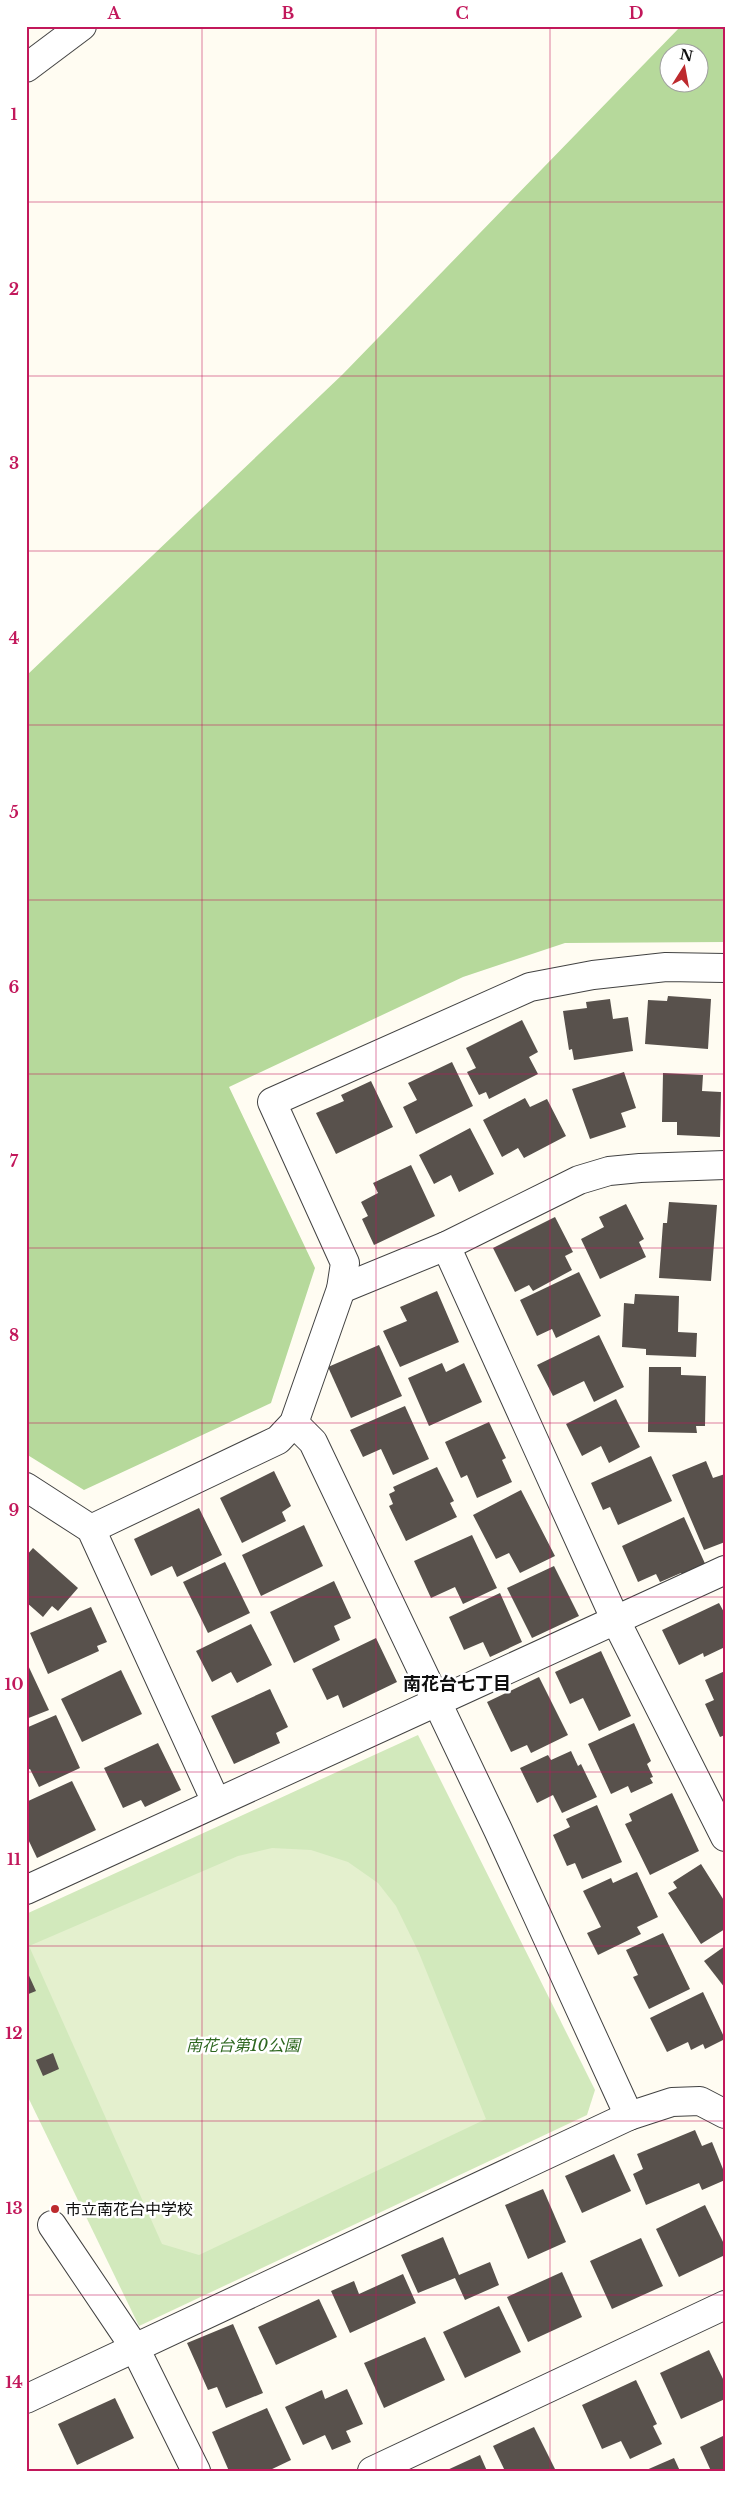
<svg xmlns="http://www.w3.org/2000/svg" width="751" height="2497" font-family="'Libre Baskerville','Noto Sans JP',serif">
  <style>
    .green { fill: #d2e9bc }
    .forest { fill: #b6d99b; fill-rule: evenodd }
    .pitch { fill: #e4f0ce }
    .building { fill: #58514c }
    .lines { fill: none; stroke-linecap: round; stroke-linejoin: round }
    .minor-casing { stroke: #424242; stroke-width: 30 }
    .minor { stroke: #fff; stroke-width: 28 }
    .grid { fill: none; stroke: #c2185b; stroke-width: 1; stroke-opacity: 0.55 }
    .poi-dot { fill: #bd2a2e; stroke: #fff; stroke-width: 2 }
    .labels { text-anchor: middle; stroke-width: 5; stroke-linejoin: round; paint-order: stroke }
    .park-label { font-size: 16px; font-style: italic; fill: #2e6720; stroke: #fff }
    .poi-label { font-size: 16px; fill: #0f0f0f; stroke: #fff; text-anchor: start }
    .neighbourhood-label { font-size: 18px; font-weight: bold; fill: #0f0f0f; stroke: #fff }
    .neatline { fill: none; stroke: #c2185b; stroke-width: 2 }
    .grid-label { font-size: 16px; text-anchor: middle; font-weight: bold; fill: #c2185b }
  </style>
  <rect width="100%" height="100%" fill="#fffcf2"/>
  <!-- green -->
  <path class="green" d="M 418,1735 L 595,2090 L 587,2115 L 139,2326 L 26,2093 L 26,1914 Z"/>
  <!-- forest -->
  <path class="forest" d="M 681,26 L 725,26 L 725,942 L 565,943 L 463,977 L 229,1087 L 315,1268 L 271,1403 L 84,1490 L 26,1454 L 26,676 L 343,374 ZM 668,52 L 698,52 L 698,82 L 668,82 Z"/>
  <!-- pitch -->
  <path class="pitch" d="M 272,1848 L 311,1850 L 348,1862 L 378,1883 L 396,1906 L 419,1953 L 486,2119 L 199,2255 L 162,2244 L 29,1946 L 238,1856 Z"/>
  <!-- building -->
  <g class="building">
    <path d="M 668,996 L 711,999 L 708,1049 L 645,1044 L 648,1000 L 667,1001 Z"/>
    <path d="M 610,999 L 613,1019 L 628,1017 L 633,1051 L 574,1060 L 572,1049 L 569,1050 L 563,1011 L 587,1008 L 586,1002 Z"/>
    <path d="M 522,1020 L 538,1052 L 529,1057 L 538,1074 L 489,1099 L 486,1092 L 479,1095 L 467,1072 L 476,1068 L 466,1048 Z"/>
    <path d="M 452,1062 L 473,1106 L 416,1134 L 403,1107 L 417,1100 L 408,1083 Z"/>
    <path d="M 624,1072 L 636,1108 L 621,1113 L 626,1127 L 590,1139 L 572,1089 Z"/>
    <path d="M 663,1073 L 703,1075 L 702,1091 L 721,1092 L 720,1137 L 677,1135 L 677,1122 L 662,1122 Z"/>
    <path d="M 371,1081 L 393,1127 L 336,1154 L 316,1113 L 344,1101 L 341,1095 Z"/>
    <path d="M 525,1098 L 530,1107 L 547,1099 L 566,1136 L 524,1158 L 518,1148 L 502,1157 L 483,1120 Z"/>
    <path d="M 470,1128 L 494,1174 L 459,1192 L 451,1175 L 434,1184 L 419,1155 Z"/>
    <path d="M 411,1165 L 435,1216 L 374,1245 L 362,1219 L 368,1216 L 361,1202 L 378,1193 L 373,1183 Z"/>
    <path d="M 669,1202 L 717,1205 L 711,1281 L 659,1278 L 663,1223 L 667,1223 Z"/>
    <path d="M 626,1204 L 644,1239 L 639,1242 L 646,1257 L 600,1279 L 581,1239 L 604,1227 L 599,1217 Z"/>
    <path d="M 555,1217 L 573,1252 L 565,1256 L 572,1270 L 533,1291 L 529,1285 L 515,1292 L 493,1248 Z"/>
    <path d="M 579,1272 L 601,1316 L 556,1338 L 552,1329 L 537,1336 L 520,1300 Z"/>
    <path d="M 437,1291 L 459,1342 L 400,1367 L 383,1331 L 407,1321 L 400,1307 Z"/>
    <path d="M 635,1294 L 679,1296 L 678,1332 L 697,1333 L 696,1357 L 646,1355 L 646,1349 L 622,1347 L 624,1303 L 634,1304 Z"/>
    <path d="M 599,1335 L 624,1387 L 594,1402 L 584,1381 L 553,1396 L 537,1365 Z"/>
    <path d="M 379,1345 L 402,1396 L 351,1418 L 328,1367 Z"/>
    <path d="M 442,1363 L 446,1372 L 464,1363 L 482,1402 L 429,1426 L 408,1378 Z"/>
    <path d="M 649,1367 L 681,1367 L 681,1375 L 706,1376 L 705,1426 L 696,1426 L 697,1433 L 648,1432 Z"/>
    <path d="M 616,1399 L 640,1447 L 609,1463 L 601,1446 L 582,1456 L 566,1424 Z"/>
    <path d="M 405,1406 L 429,1459 L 393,1475 L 381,1449 L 363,1457 L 350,1430 Z"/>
    <path d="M 489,1422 L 506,1458 L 502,1460 L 512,1482 L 477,1498 L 467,1475 L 461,1478 L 445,1442 Z"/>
    <path d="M 651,1456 L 672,1501 L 618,1525 L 610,1507 L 603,1510 L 591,1483 Z"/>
    <path d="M 706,1461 L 713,1478 L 725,1474 L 725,1542 L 704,1550 L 672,1475 Z"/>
    <path d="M 437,1467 L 454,1501 L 450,1503 L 457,1517 L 406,1541 L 389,1506 L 393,1504 L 389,1494 L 395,1491 L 393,1487 Z"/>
    <path d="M 274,1471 L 291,1506 L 282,1512 L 286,1521 L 242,1543 L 220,1498 Z"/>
    <path d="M 521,1490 L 555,1556 L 520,1573 L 509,1553 L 496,1559 L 473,1515 Z"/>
    <path d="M 199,1508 L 222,1555 L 177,1577 L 172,1566 L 151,1576 L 134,1539 Z"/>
    <path d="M 684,1517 L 707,1568 L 684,1578 L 681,1573 L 660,1582 L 656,1574 L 638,1582 L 622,1546 Z"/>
    <path d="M 304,1525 L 323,1566 L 261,1596 L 242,1555 Z"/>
    <path d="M 472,1535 L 497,1588 L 463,1604 L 455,1587 L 431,1598 L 414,1561 Z"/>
    <path d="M 33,1548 L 78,1588 L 58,1611 L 52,1606 L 43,1617 L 26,1602 L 26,1556 Z"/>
    <path d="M 225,1562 L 250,1613 L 208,1633 L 183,1582 Z"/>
    <path d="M 554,1566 L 579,1616 L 532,1638 L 507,1588 Z"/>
    <path d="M 334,1581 L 351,1618 L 334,1626 L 340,1640 L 294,1663 L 270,1612 Z"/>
    <path d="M 500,1593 L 522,1642 L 490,1657 L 483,1642 L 464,1650 L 449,1617 Z"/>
    <path d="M 719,1603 L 725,1614 L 725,1647 L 704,1657 L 703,1653 L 679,1665 L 662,1630 Z"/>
    <path d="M 91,1607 L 107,1642 L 97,1646 L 99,1651 L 48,1674 L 30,1633 Z"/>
    <path d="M 251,1624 L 272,1665 L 237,1683 L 231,1672 L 212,1682 L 196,1651 Z"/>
    <path d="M 376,1638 L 397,1682 L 343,1708 L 338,1695 L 327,1700 L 312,1669 Z"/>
    <path d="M 601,1651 L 631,1716 L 599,1731 L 583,1698 L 570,1704 L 555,1672 Z"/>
    <path d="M 26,1661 L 49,1710 L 26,1719 Z"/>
    <path d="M 121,1670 L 142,1714 L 82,1742 L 61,1699 Z"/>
    <path d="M 725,1671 L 725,1735 L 720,1737 L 705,1704 L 714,1700 L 705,1680 Z"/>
    <path d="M 539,1677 L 568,1735 L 531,1753 L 527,1745 L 511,1752 L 487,1702 Z"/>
    <path d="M 270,1689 L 288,1727 L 276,1733 L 280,1743 L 234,1764 L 211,1716 Z"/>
    <path d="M 56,1715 L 80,1768 L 39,1787 L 30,1769 L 26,1770 L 26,1728 Z"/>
    <path d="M 634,1723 L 651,1761 L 647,1764 L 653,1777 L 650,1778 L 653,1783 L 631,1793 L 628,1786 L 611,1794 L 588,1744 Z"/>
    <path d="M 158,1743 L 181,1790 L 145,1807 L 141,1800 L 123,1808 L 104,1768 Z"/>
    <path d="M 571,1751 L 578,1766 L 581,1764 L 597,1797 L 562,1813 L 553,1795 L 537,1803 L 520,1768 L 548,1755 L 551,1760 Z"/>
    <path d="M 72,1781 L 96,1830 L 37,1858 L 26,1835 L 26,1802 Z"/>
    <path d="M 672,1793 L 699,1851 L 650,1875 L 625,1824 L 632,1821 L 629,1814 Z"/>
    <path d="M 597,1805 L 622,1862 L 582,1879 L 575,1863 L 567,1866 L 553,1835 L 570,1827 L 566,1819 Z"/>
    <path d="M 701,1864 L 725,1902 L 725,1929 L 701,1944 L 668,1893 L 677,1888 L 673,1882 Z"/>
    <path d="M 637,1872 L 658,1917 L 637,1927 L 641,1934 L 598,1955 L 587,1933 L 601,1927 L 583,1891 L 611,1878 L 613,1883 Z"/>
    <path d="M 663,1933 L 690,1989 L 649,2009 L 633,1977 L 638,1975 L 626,1950 Z"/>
    <path d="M 725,1946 L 725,1988 L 704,1961 Z"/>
    <path d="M 26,1969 L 36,1991 L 26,1995 Z"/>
    <path d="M 703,1992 L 725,2039 L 705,2049 L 703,2044 L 691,2050 L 688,2042 L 667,2052 L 650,2018 Z"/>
    <path d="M 53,2053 L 59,2069 L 43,2076 L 36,2060 Z"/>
    <path d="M 695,2130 L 702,2146 L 712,2142 L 725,2174 L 725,2180 L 702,2190 L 699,2183 L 646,2205 L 633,2174 L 643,2169 L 637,2154 Z"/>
    <path d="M 614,2154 L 631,2191 L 582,2213 L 565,2176 Z"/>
    <path d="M 543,2189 L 566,2242 L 528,2259 L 505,2205 Z"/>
    <path d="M 705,2205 L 725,2246 L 725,2255 L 679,2277 L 656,2229 Z"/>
    <path d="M 443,2237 L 459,2275 L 490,2262 L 499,2285 L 465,2300 L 455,2278 L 418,2293 L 401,2255 Z"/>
    <path d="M 641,2238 L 663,2286 L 612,2309 L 590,2261 Z"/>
    <path d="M 562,2272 L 582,2317 L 528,2342 L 507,2297 Z"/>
    <path d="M 403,2274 L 416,2303 L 350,2333 L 331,2291 L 354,2281 L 359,2294 Z"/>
    <path d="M 319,2299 L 337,2337 L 276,2365 L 258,2327 Z"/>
    <path d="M 499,2306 L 521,2352 L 465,2378 L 443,2332 Z"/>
    <path d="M 233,2324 L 263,2393 L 226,2408 L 217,2387 L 208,2390 L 187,2343 Z"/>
    <path d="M 425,2337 L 445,2380 L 384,2408 L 364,2363 Z"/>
    <path d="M 709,2350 L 725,2383 L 725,2399 L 681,2419 L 660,2373 Z"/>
    <path d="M 636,2380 L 657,2424 L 653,2426 L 662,2444 L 630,2459 L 621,2441 L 602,2449 L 582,2405 Z"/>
    <path d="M 347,2389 L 363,2424 L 346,2431 L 351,2442 L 332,2450 L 325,2435 L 303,2445 L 285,2407 L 322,2390 L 325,2399 Z"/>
    <path d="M 115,2398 L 134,2438 L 77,2465 L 58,2424 Z"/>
    <path d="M 267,2408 L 291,2460 L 268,2471 L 229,2471 L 212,2432 Z"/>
    <path d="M 534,2427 L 556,2471 L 505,2471 L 493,2446 Z"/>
    <path d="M 725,2435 L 725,2471 L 711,2471 L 700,2447 Z"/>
    <path d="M 480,2455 L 487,2471 L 445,2471 Z"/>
    <path d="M 674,2458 L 680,2471 L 644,2471 Z"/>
  </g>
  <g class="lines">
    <!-- minor casing -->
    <g class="minor-casing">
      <g id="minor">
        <path d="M 26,68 L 82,26"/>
        <path d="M 446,1246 L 616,1621 L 725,1837"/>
        <path d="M 341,1289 L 446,1246 L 579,1180 L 609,1171 L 640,1168 L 725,1165"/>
        <path d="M 294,1423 L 313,1442 L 498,1830 L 629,2116"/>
        <path d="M 26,1487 L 91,1529 L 216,1802"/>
        <path d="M 91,1529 L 278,1440 L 294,1423 L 341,1289 L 345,1263 L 272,1102 L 530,987 L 593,975 L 666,967 L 725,968"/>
        <path d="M 26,1890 L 725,1570"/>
        <path d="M 52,2225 L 135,2348 L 196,2471"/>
        <path d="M 26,2399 L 629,2116 L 672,2102 L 700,2101 L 725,2114"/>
        <path d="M 372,2471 L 725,2305"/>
      </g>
    </g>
    <!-- minor -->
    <use href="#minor" class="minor"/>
  </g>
  <!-- grid -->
  <path class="grid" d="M 202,26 L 202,2471M 376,26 L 376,2471M 550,26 L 550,2471M 26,202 L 725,202M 26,376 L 725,376M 26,551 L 725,551M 26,725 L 725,725M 26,900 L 725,900M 26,1074 L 725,1074M 26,1248 L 725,1248M 26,1423 L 725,1423M 26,1597 L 725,1597M 26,1772 L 725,1772M 26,1946 L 725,1946M 26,2121 L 725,2121M 26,2295 L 725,2295"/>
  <!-- markers -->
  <circle class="poi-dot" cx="55" cy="2209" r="5"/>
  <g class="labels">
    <!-- park labels -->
    <g class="park-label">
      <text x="243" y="2051">南花台第10公園</text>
    </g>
    <!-- poi labels -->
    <g class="poi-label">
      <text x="65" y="2215">市立南花台中学校</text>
    </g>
    <!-- neighbourhood labels -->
    <g class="neighbourhood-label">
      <text x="457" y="1690">南花台七丁目</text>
    </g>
  </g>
  <!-- border -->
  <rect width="751" height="2497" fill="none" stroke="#ffffff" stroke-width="55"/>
  <!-- north arrow -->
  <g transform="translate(684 68) rotate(11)"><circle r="24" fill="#ffffff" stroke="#9f9f9f"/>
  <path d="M0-4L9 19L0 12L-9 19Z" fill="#bd2a2e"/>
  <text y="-8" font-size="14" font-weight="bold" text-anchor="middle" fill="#0f0f0f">N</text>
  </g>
  <rect x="28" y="28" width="696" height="2442" class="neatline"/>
  <g class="grid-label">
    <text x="114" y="19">A</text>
    <text x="288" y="19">B</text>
    <text x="462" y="19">C</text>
    <text x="636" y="19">D</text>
    <text x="14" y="120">1</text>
    <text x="14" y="295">2</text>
    <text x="14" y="469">3</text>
    <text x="14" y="644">4</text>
    <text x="14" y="818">5</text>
    <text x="14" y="993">6</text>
    <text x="14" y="1167">7</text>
    <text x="14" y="1341">8</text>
    <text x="14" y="1516">9</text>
    <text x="14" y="1690">10</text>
    <text x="14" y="1865">11</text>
    <text x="14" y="2039">12</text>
    <text x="14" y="2214">13</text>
    <text x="14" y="2388">14</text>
  </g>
</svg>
